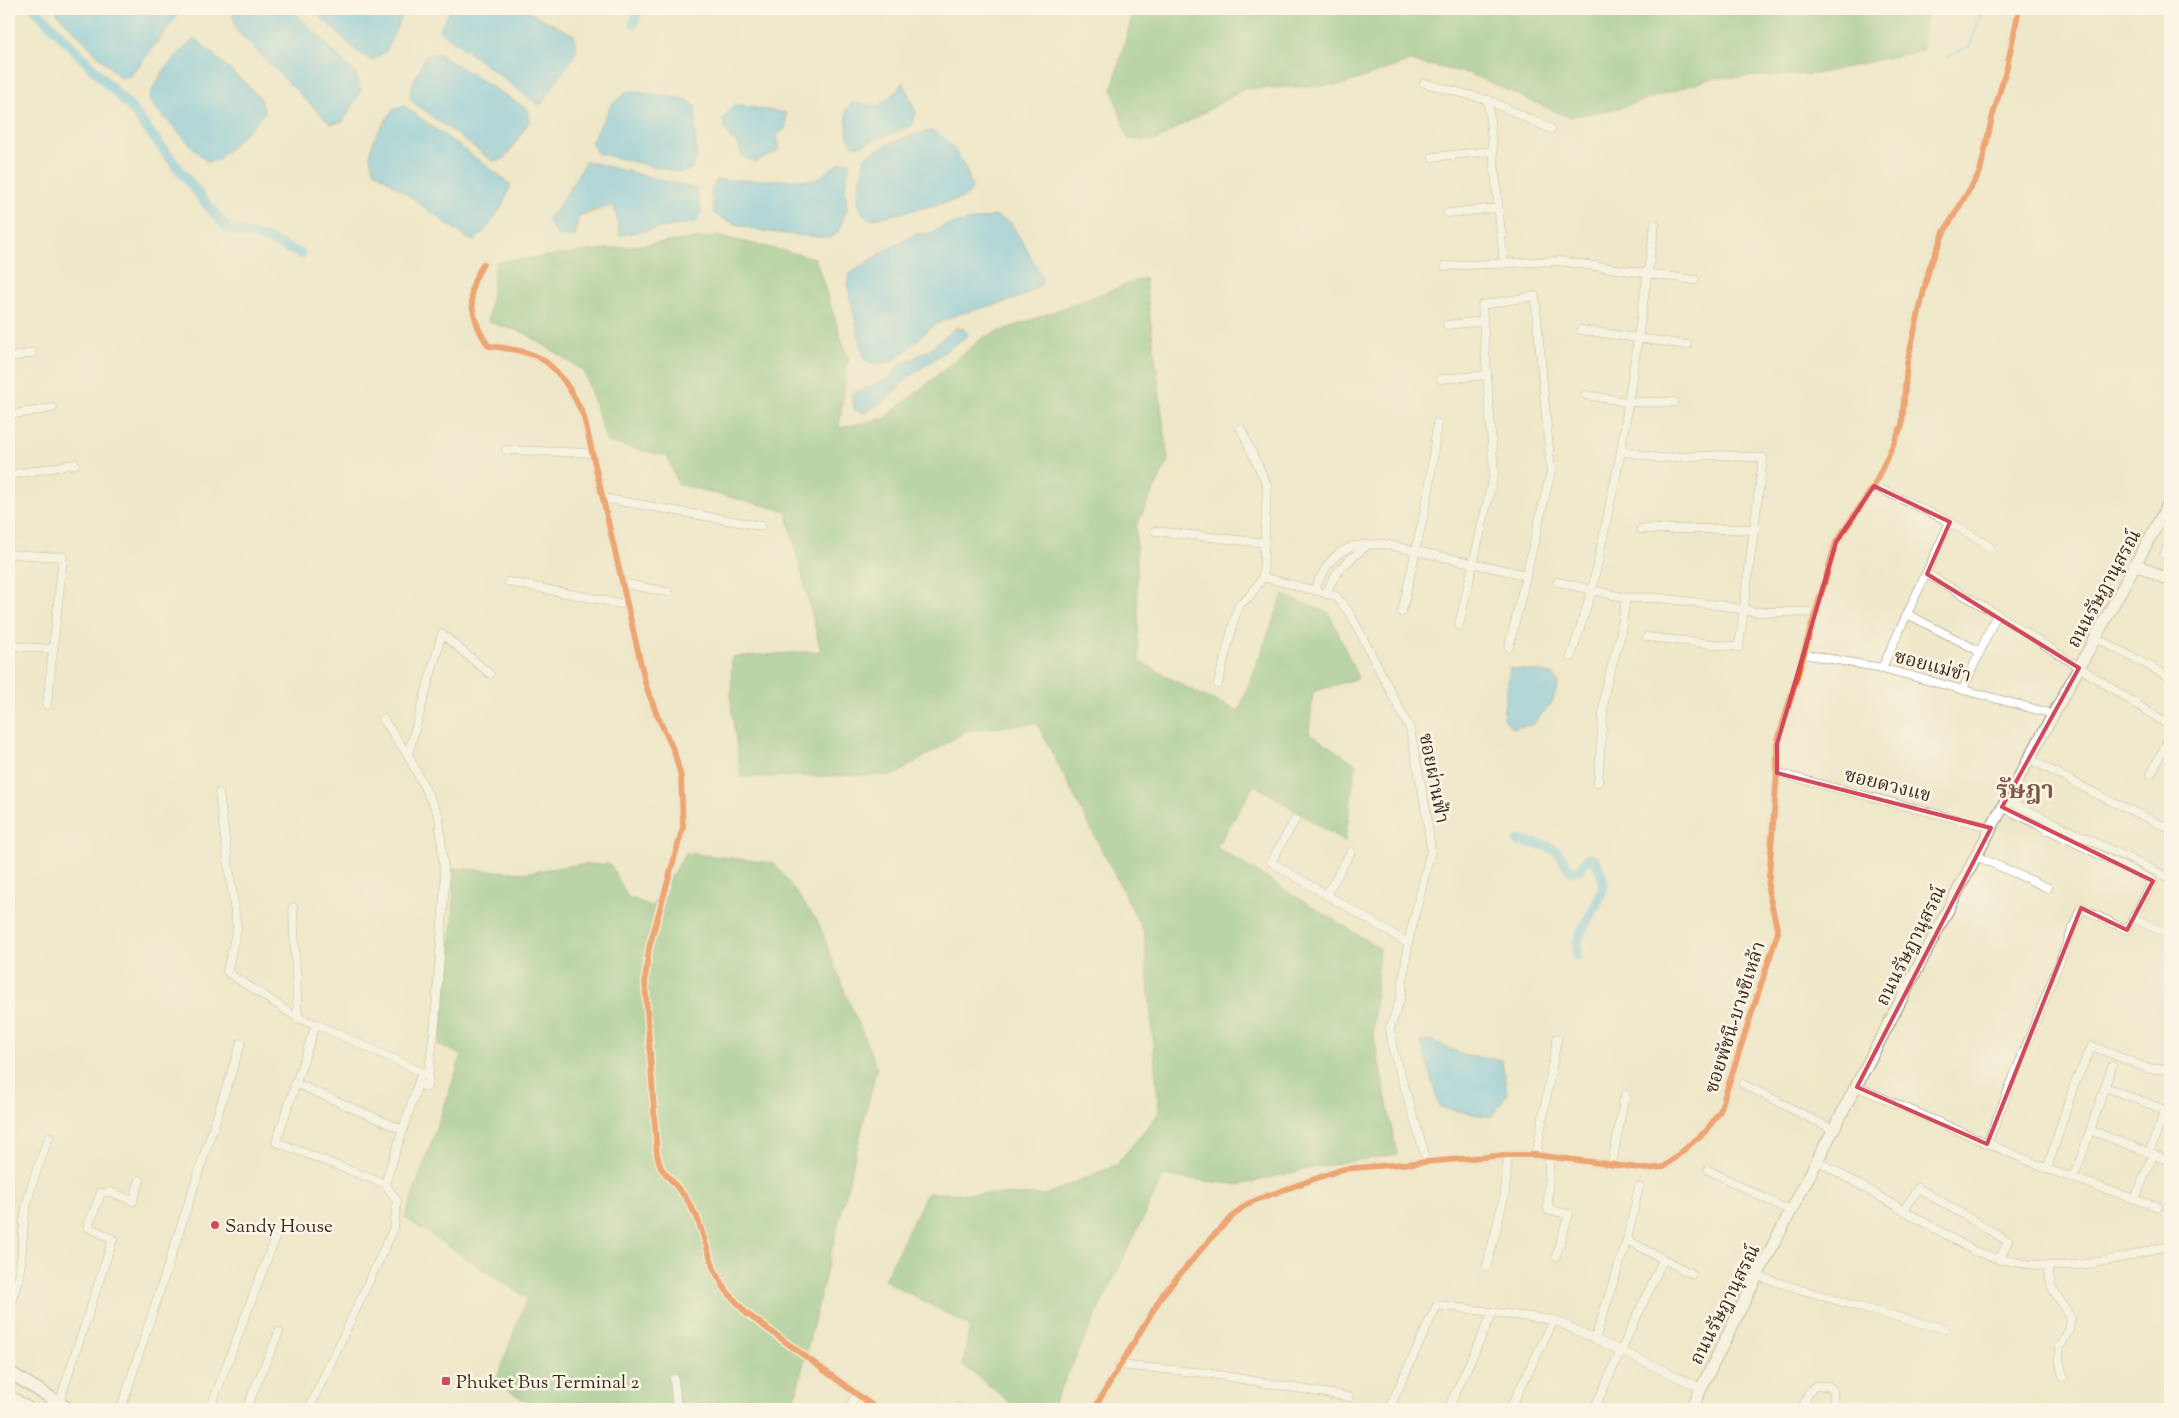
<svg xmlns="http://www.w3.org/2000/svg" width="2179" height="1418" font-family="'Sorts Mill Goudy','Noto Serif Thai',serif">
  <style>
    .forest { fill: #7dbd7e; stroke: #5c744e }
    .water { fill: #6bc4e9; stroke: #537784 }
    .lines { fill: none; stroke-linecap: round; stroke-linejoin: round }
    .stream { stroke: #6bc4e9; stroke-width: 2.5 }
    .canal { stroke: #6bc4e9; stroke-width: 10 }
    .street-casing { stroke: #958874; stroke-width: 9 }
    .secondary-casing { stroke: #958874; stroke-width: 13 }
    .primary-casing { stroke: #958874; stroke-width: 14 }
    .street { stroke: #fff; stroke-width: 8 }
    .secondary { stroke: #fff; stroke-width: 11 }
    .primary { stroke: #fff; stroke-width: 12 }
    .cycleway-casing { stroke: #fcf5e5; stroke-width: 9 }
    .cycleway { stroke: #e8590c; stroke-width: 6 }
    .marked { fill: none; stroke: #d1495b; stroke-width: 4; stroke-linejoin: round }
    .poi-dot { fill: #d1495b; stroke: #fcf5e5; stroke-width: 2 }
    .labels { text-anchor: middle; stroke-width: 5; stroke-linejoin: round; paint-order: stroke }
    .street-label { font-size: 19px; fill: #3b2a1e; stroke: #fcf5e5 }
    .poi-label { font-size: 19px; fill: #3b2a1e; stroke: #fcf5e5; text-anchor: start }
    .district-label { font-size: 24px; font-weight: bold; fill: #7e5940; stroke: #fcf5e5 }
  </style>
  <rect width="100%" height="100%" fill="#fcf5e5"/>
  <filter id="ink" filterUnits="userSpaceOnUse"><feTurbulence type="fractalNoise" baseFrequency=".02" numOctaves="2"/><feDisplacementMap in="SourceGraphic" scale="10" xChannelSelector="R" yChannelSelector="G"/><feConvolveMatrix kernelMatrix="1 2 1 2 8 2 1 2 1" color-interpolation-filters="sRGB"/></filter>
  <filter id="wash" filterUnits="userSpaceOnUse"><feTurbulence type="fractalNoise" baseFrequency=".0096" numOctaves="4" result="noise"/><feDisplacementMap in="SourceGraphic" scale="20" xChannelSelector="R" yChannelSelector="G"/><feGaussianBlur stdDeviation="1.12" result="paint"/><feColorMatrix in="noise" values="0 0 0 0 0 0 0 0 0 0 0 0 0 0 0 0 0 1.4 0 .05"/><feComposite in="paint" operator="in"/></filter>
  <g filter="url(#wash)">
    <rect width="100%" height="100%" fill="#efe7c9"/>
    <!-- forest -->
    <g class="forest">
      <path d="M 1134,9 L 1926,9 L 1923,50 L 1816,74 L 1713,78 L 1619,108 L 1568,117 L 1471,74 L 1410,61 L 1342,85 L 1244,89 L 1155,141 L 1128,139 L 1112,89 Z"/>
      <path d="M 718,236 L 815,258 L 848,359 L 839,428 L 885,418 L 984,337 L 1145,278 L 1168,461 L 1136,527 L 1139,661 L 1203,696 L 1239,711 L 1283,595 L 1329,613 L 1358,678 L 1313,692 L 1309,733 L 1356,764 L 1345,842 L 1255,785 L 1216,847 L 1379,948 L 1373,1033 L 1397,1154 L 1316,1167 L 1240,1185 L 1163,1176 L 1051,1409 L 1018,1409 L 963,1365 L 970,1326 L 884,1280 L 927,1193 L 1045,1195 L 1116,1165 L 1159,1113 L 1144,932 L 1037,723 L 966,731 L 895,775 L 741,777 L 731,704 L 732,657 L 821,651 L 786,511 L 678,484 L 667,456 L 607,442 L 584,371 L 525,333 L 488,322 L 496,262 Z"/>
      <path d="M 686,853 L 774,863 L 818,922 L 846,995 L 877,1067 L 795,1398 L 811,1404 L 810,1409 L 541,1409 L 495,1383 L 527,1298 L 405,1218 L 462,1055 L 439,1045 L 453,919 L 454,868 L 523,873 L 575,865 L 610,864 L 628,897 L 652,906 Z"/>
    </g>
    <!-- water -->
    <g class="water">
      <path d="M 57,9 L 178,9 L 177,16 L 131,76 L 119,77 L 58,14 Z"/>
      <path d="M 238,9 L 292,9 L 356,74 L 361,91 L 343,122 L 330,124 L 237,31 L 233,16 Z"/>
      <path d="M 312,9 L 401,9 L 403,13 L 386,51 L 372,61 L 358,52 Z"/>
      <path d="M 451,9 L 523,9 L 574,35 L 577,51 L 540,106 L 439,30 Z"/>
      <path d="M 196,39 L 260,97 L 265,113 L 219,159 L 207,162 L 149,101 C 152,81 180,48 196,39 Z"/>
      <path d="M 439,54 L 527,109 L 529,122 L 504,159 L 493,161 L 410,100 L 411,88 L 426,55 Z"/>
      <path d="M 903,82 L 916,113 L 912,126 L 861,145 L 853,146 L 848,137 L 846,109 L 852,103 L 879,106 L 896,92 Z"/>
      <path d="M 629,91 L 686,99 L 695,106 L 696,159 L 691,169 L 682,173 L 597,153 L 591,142 L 612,104 Z"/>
      <path d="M 734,105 L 786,113 L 786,128 L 777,136 L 778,151 L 754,162 L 742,156 L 738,143 L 730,139 L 722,120 Z"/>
      <path d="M 404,106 L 503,178 L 510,185 C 508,201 487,231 474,241 L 467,238 L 375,171 C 361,149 381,129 393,110 Z"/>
      <path d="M 932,131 C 954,140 966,166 972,188 L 968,195 L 961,199 L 874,219 L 865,217 C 851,195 862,181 865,157 C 884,144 909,135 932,131 Z"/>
      <path d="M 586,161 L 697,189 L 701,212 L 696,222 L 620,235 L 614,205 L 578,216 L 576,236 L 558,237 L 547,219 L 559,206 Z"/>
      <path d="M 841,162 L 850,162 L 845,187 L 847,209 L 838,232 L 830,238 C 795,234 743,234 714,213 L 711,192 L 716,180 L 816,180 Z"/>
      <path d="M 996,216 L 1011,223 L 1042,276 L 1041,285 C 1013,307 971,306 940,322 C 914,335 894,379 864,359 L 847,284 L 850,274 L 885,250 L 916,234 L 931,233 L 943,226 Z"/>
      <path d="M 956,328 L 964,329 L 968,335 L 908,378 L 881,403 L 865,413 L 855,410 L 851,394 L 889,379 L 900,365 L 927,351 Z"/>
      <path d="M 1510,668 L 1553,674 L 1558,684 L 1552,703 L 1532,725 L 1512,728 L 1503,717 Z"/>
      <path d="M 1431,1040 L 1466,1056 L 1502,1060 L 1507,1094 L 1491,1117 L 1440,1108 L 1421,1042 Z"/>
    </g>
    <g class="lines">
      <!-- stream -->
      <path class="stream" d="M 1947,57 L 1970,46 L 1982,9"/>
      <!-- canal -->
      <g class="canal">
        <path d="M 35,9 L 130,107 L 204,201 L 228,229 L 265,238 L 301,254"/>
        <path d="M 634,23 L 638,9"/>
        <path d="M 1518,841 C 1545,845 1557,843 1570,871 L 1580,869 L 1588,858 L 1595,860 C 1597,866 1603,875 1603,882 C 1603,906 1573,929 1577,956"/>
      </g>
    </g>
  </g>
  <g filter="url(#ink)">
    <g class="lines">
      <!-- street casing -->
      <g class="street-casing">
        <g id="street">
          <path d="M 1424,83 L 1488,100 L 1551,129"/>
          <path d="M 1488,100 L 1504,264"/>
          <path d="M 1433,157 L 1492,151"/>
          <path d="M 1448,213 L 1498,208"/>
          <path d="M 483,264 C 480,270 476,276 474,282 C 467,300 477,332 489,346 C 505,348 533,351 546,362 C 564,376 575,397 584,417 L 646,686 L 657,715 L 674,751 L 681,777 L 683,827 L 649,948 L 645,980 L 657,1155 L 661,1168 L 686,1198 L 697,1217 L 714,1269 L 725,1289 L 746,1313 L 877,1409"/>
          <path d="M 1445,266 L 1559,261 L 1695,280"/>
          <path d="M 1447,325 L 1483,321"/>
          <path d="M 1581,330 L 1687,345"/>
          <path d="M 9,358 L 32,353"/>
          <path d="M 1441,379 L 1487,375"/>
          <path d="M 1586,395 L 1627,402 L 1674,402"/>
          <path d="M 9,415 L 53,408"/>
          <path d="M 1241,429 L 1267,485 L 1263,577"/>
          <path d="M 506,450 L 592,453"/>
          <path d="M 1621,451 L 1659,458 L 1720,455 L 1763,458 L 1739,647 L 1647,637"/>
          <path d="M 9,475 L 75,464"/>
          <path d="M 1874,486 L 1950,522 L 1990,547"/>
          <path d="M 603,498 L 761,526"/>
          <path d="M 1641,529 L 1756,529"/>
          <path d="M 1155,531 L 1265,543"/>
          <path d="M 9,554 L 63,557 L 47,705"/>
          <path d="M 2164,555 L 2170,543"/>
          <path d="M 1927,574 L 1997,614 L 2170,726"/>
          <path d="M 1263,577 L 1336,596 L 1351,615 L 1410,729 L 1426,811 L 1431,850 L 1408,943 L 1401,997 L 1390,1028 L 1393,1050 L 1427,1161"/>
          <path d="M 509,582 L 627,605"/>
          <path d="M 1558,582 L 1626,598 L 1659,598 L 1725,606 L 1755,612 L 1816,612"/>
          <path d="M 622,583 L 667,592"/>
          <path d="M 1314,590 C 1333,552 1340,544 1384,544 L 1526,575"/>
          <path d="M 1327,594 C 1334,569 1350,560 1369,544"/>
          <path d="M 1402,612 L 1429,490 L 1437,423"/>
          <path d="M 1907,614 L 1979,651"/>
          <path d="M 1459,625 L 1494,473 L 1482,305 L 1535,296 L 1551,471 L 1509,647"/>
          <path d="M 2096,638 L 2170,677"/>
          <path d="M 9,646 L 51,649"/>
          <path d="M 1803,654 L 1882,668 L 2053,714"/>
          <path d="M 1571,657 L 1592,590 L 1621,451 L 1655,224"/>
          <path d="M 1882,668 L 1950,522"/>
          <path d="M 1218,684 L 1238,606 L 1249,597 L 1263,577"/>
          <path d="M 1963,689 L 1997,614"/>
          <path d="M 383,719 L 408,755 L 439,816 L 445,882 L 435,1023 L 427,1087 L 418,1084"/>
          <path d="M 408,755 L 442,634 L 490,674"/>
          <path d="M 2030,759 L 2098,795 L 2170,829"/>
          <path d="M 1777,773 L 1991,828"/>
          <path d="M 2151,774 L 2170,736"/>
          <path d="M 1598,782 L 1605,689 L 1620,638 L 1626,598"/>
          <path d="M 219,793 L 237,928 L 227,972 L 298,1018 L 316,1024 L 422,1072 L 385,1184"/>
          <path d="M 2006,800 L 2170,878"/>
          <path d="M 1295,820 L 1271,862 L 1408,943"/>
          <path d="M 1976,856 L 2048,888"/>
          <path d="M 1326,895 L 1351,852"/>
          <path d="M 9,902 L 9,903"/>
          <path d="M 293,907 L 298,1018"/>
          <path d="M 2133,918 L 2170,935"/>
          <path d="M 295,1083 L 403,1130"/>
          <path d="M 1743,1084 L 1834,1130"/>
          <path d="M 1857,1087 L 2047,1169 L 2074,1085 L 2092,1046 L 2149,1069 L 2170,1069"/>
          <path d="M 2105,1087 L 2170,1112"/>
          <path d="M 2090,1130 L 2170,1161"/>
          <path d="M 1987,1144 L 2081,908 L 2127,930 L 2153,881 L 2002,807"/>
          <path d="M 2149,1153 L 2165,1110"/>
          <path d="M 1536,1155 L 1557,1039"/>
          <path d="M 1549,1157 L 1548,1210 L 1569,1214 L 1556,1256"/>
          <path d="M 1818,1161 L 1974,1251 C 2046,1277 2099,1265 2170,1245"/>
          <path d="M 1612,1164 L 1625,1095"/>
          <path d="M 2047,1169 L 2158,1207"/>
          <path d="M 1708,1170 L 1790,1211"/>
          <path d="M 2074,1178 L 2112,1066"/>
          <path d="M 2135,1199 L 2153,1155"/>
          <path d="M 1904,1210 L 1918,1188 L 2008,1241 L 1999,1260"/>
          <path d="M 1627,1240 L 1692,1274"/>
          <path d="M 1487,1266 L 1505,1193 L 1508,1155"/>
          <path d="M 2047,1266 L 2052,1288 L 2071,1318 L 2069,1330 L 2060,1347 L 2059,1358 L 2063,1377"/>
          <path d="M 1757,1276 L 1858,1307 L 1945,1329"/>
          <path d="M 9,1305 C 25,1272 20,1249 25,1214 C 29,1188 40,1162 49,1137"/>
          <path d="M 1595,1339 L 1627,1240 L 1639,1187"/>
          <path d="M 1119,1365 L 1206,1373 L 1349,1397"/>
          <path d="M 674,1379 L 677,1409"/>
          <path d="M 59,1403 L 113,1239 L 88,1227 L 101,1193 L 111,1192 L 133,1201 L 140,1180"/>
          <path d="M 958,1407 L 961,1409"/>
          <path d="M 121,1409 L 241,1043"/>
          <path d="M 210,1409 L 277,1233"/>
          <path d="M 246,1409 L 279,1332"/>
          <path d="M 309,1409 L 394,1228 L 397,1201 L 385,1184 L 276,1142 L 316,1024"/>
          <path d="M 847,1409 L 857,1395"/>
          <path d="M 1094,1409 L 1163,1294 L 1211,1238 L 1237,1212 L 1247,1204 L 1261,1198 L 1343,1169 L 1508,1155 L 1536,1155 L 1647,1169 L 1664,1167 L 1707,1130 L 1720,1111 L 1778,932 L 1768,890 L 1777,773 L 1777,744 L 1836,542 L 1874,486 L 1902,425 L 1907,363 L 1929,269 L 1944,232 L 1980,172 L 1992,118 L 2007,67 L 2019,9"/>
          <path d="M 1389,1409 L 1437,1305 L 1554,1320 L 1701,1388"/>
          <path d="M 1448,1409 L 1493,1312"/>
          <path d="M 1510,1409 L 1554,1320"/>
          <path d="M 1594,1409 L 1663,1260"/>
          <path d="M 1802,1409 L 1809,1392 L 1815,1386 L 1828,1386 L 1833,1390 L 1834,1409"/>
        </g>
      </g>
      <!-- secondary casing -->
      <g class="secondary-casing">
        <g id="secondary">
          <path d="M 2135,564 L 2170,581"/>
          <path d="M 1691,1409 L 1757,1276 L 1976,856 L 2170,501"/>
        </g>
      </g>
      <!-- primary casing -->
      <g class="primary-casing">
        <g id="primary">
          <path d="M 9,1372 L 69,1409"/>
          <path d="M 9,1396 L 29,1409"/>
        </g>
      </g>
      <!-- street -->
      <use href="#street" class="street"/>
      <!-- secondary -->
      <use href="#secondary" class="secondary"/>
      <!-- primary -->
      <use href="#primary" class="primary"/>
      <!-- cycleway casing -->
      <g class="cycleway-casing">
        <g id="cycleway">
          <path d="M 483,264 C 480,270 476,276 474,282 C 467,300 477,332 489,346 C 505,348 533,351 546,362 C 564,376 575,397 584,417 L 646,686 L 657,715 L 674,751 L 681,777 L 683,827 L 649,948 L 645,980 L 657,1155 L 661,1168 L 686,1198 L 697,1217 L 714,1269 L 725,1289 L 746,1313 L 877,1409"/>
          <path d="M 1094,1409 L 1163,1294 L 1211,1238 L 1237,1212 L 1247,1204 L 1261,1198 L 1343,1169 L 1508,1155 L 1536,1155 L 1647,1169 L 1664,1167 L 1707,1130 L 1720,1111 L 1778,932 L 1768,890 L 1777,773 L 1777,744 L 1836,542 L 1874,486 L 1902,425 L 1907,363 L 1929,269 L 1944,232 L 1980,172 L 1992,118 L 2007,67 L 2019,9"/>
        </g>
      </g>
      <!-- cycleway -->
      <use href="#cycleway" class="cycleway"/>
    </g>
  </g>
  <!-- marked area -->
  <path d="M0 0H2179V1418H0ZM 1874,486 L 1950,522 L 1927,574 L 2079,668 L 2002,807 L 2153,881 L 2127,930 L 2081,908 L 1987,1144 L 1857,1087 L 1991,828 L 1777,773 L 1777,744 L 1836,542 Z" fill="#efe7c9" fill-opacity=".55" fill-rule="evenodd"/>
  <path class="marked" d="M 1874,486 L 1950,522 L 1927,574 L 2079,668 L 2002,807 L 2153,881 L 2127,930 L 2081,908 L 1987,1144 L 1857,1087 L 1991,828 L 1777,773 L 1777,744 L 1836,542 Z"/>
  <!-- markers -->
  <g class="poi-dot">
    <circle cx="215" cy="1225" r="5"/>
    <rect x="441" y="1376" width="10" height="10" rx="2.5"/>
  </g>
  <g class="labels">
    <!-- street labels -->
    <g class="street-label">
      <text transform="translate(2103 588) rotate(-61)" y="7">ถนนรัษฎานุสรณ์</text>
      <text transform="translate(1933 665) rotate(15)" y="7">ซอยแม่ขำ</text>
      <text transform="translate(1435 778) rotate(79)" y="7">ซอยผ่านฟ้า</text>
      <text transform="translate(1888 784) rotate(14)" y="7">ซอยดวงแข</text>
      <text transform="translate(1910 945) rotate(-63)" y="7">ถนนรัษฎานุสรณ์</text>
      <text transform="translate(1734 1017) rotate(-72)" y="7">ซอยพัชนี-บางชีเหล้า</text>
      <text transform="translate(1724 1304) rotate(-63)" y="7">ถนนรัษฎานุสรณ์</text>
    </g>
    <!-- poi labels -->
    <g class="poi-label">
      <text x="225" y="1232">Sandy House</text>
      <text x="456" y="1388">Phuket Bus Terminal 2</text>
    </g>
    <!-- district labels -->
    <g class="district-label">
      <text x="2025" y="798">รัษฎา</text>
    </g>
  </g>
  <!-- margin -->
  <rect width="2179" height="1418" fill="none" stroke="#fcf5e5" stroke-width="30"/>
</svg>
